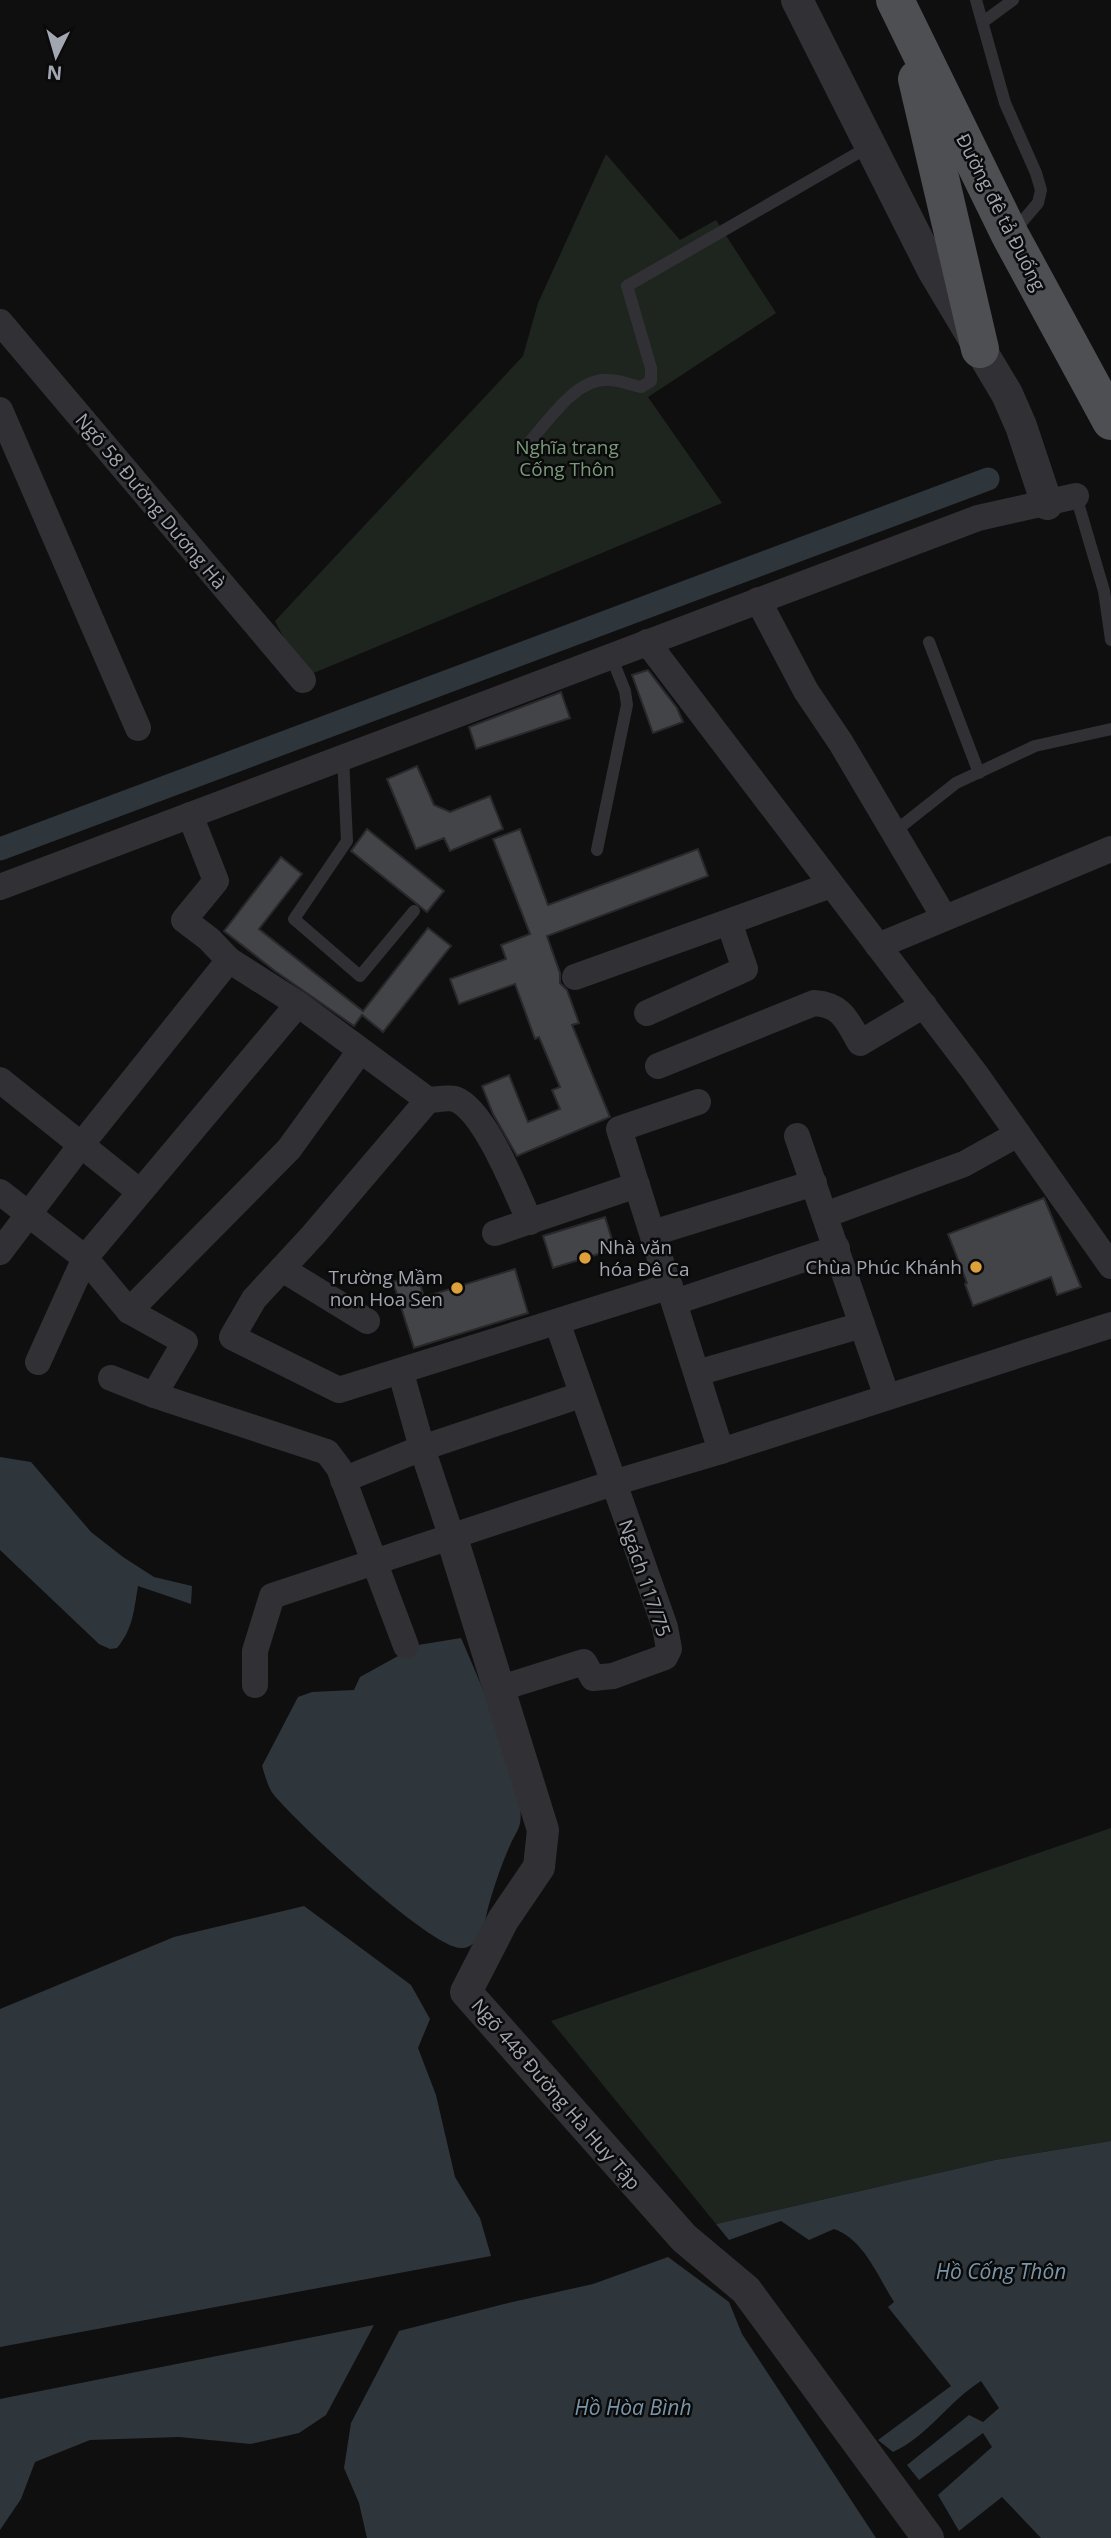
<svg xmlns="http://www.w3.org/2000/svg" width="1111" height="2538" font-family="'Open Sans',sans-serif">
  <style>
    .green { fill: #1e241e }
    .water { fill: #2e363b }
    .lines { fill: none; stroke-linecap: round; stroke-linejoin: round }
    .canal { stroke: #2e363b; stroke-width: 23 }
    .building { fill: #434448; stroke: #29292c; stroke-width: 2 }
    .service { stroke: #313135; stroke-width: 12 }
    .minor { stroke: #313135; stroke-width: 26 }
    .tertiary { stroke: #313135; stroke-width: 32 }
    .primary { stroke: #4d4f53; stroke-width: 38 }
    .poi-dot { fill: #dda03a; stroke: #0a0a0b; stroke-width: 2.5 }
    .labels { text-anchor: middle; stroke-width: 5; stroke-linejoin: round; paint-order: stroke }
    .street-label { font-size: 19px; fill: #a2a6b0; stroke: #0a0a0b }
    .park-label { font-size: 19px; fill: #7a997b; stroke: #0a0a0b }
    .poi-label { font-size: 19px; fill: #a2a6b0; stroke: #0a0a0b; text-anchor: end }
    .water-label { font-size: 21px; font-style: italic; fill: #7b95a8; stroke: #0a0a0b }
  </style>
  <rect width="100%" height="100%" fill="#0f0f10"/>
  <!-- green -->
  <g class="green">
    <path d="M 606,154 L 680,240 L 716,220 L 776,313 L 648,397 L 722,503 L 304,677 L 275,621 L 523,356 L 538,303 Z"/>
    <path d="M 1111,1828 L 1111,2141 L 995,2160 L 716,2224 L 551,2021 Z"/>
  </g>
  <!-- water -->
  <g class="water">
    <path d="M 0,1457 L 31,1462 L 91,1532 L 123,1557 L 154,1577 L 192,1586 L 191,1604 L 138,1586 C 134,1610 133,1629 117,1648 L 110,1649 L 99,1644 L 0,1550 Z"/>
    <path d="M 461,1638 C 477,1675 527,1787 520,1823 C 519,1830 514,1836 511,1843 C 502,1863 494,1886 488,1908 C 485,1921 480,1949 461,1948 C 430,1948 297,1823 274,1795 C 268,1788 265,1775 262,1766 L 298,1697 L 312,1692 L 354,1690 L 360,1677 L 418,1645 Z"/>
    <path d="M 304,1906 L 411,1985 L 430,2019 L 418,2048 L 436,2095 L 455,2177 L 480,2218 L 491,2256 L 0,2347 L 0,2009 L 174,1937 Z"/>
    <path d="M 1111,2141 L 1111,2538 L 1041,2538 L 1002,2497 L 959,2531 L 938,2495 L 992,2447 L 983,2433 L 919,2480 L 907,2465 L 969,2415 L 983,2422 L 999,2408 L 981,2381 C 949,2401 928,2436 893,2452 L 878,2440 L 951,2386 L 888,2307 L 894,2302 C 878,2277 864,2239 834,2229 L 809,2240 L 781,2221 L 729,2240 L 716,2224 L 995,2160 Z"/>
    <path d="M 668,2257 L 729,2302 L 742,2334 L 876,2538 L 367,2538 L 359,2503 L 344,2468 L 351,2423 L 399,2331 L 504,2304 L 593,2284 Z"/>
    <path d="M 374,2325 L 326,2415 L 299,2433 L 251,2444 L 179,2437 L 90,2440 L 35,2462 L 21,2499 L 0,2530 L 0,2399 Z"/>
  </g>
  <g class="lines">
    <!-- canal -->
    <path class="canal" d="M 0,849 L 988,479"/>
  </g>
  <!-- building -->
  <g class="building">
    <path d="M 648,670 L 677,708 L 683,722 L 653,733 L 632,675 Z"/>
    <path d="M 561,692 L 570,718 L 476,749 L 469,727 Z"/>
    <path d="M 417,766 L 434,805 L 450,812 L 490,796 L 503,829 L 450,851 L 444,838 L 416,849 L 387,779 Z"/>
    <path d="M 367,829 L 444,891 L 427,912 L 351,851 Z"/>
    <path d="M 520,829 L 548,905 L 698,849 L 708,876 L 547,936 L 560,973 L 560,983 L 567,990 L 579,1023 L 572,1025 L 610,1117 L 517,1156 L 493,1114 L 482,1086 L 509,1075 L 528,1122 L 560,1109 L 552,1090 L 560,1087 L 539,1037 L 535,1039 L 515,984 L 459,1004 L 450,979 L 506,959 L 501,945 L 530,934 L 493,839 Z"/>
    <path d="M 281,857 L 302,874 L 259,929 L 363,1011 L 428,928 L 451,946 L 383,1032 L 362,1015 L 354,1026 L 275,971 L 224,931 Z"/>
    <path d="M 1044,1198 L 1081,1287 L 1057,1295 L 1051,1277 L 973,1306 L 965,1284 L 967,1283 L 948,1234 Z"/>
    <path d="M 605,1217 L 615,1249 L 553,1268 L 543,1236 Z"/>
    <path d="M 515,1269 L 528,1313 L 414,1348 L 393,1282 L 417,1274 L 424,1297 Z"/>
  </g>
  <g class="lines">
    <!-- service -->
    <g class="service">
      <path d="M 976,0 L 1005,103 L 1036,173 L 1041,190 L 1038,203 L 1014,231"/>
      <path d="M 983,22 L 1013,0"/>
      <path d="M 527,445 C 547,423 576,377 609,380 C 620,380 631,385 641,387 L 651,381 L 651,368 L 627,286 L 870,146"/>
      <path d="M 1076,496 L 1104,591 L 1111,640"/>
      <path d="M 929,642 L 979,773"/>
      <path d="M 343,757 L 347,841 L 294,919 L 360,976 L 414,911"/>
      <path d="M 894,832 L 956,783 L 1035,746 L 1111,729"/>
      <path d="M 597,850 L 627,705 L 625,691 L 611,656"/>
    </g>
    <!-- minor -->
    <g class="minor">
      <path d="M 0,322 L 303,680"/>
      <path d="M 0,410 L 138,728"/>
      <path d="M 758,600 L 806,691 L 841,743 L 944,917"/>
      <path d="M 647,642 L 975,1073 L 1111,1266"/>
      <path d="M 190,815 L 216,881 L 184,920 L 209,939 L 229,960 L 298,1004 L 428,1100 C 435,1100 448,1097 455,1099 C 485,1110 516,1192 530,1222"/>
      <path d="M 0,887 L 978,518 L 1076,496"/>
      <path d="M 878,946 L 1111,849"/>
      <path d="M 575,977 L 831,885"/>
      <path d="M 647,1013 L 745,969 L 729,922"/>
      <path d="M 658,1066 L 814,1003 C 843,1005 847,1021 860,1043 L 924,1005"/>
      <path d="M 0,1080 L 140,1192"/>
      <path d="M 428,1100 L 314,1234 L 254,1299 L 232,1337 L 339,1390 L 670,1286"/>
      <path d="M 698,1102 L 619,1129 L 721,1451"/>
      <path d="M 797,1136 L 887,1397"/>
      <path d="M 0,1192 L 85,1258 L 129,1311 L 185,1342 L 154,1395"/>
      <path d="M 825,1215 L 964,1164 L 1018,1134"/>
      <path d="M 495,1233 L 637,1185"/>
      <path d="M 653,1233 L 814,1183"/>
      <path d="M 0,1252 L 81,1145 L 229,960"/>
      <path d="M 282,1269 L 367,1321"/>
      <path d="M 675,1302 L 837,1248"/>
      <path d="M 129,1311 L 289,1149 L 360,1051"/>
      <path d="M 38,1362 L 85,1258 L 298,1004"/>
      <path d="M 401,1373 L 422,1448 L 452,1538"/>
      <path d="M 697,1373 L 862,1325"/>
      <path d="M 111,1378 L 154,1395 L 327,1452 L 339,1468 L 406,1646"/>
      <path d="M 343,1480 L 422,1448 L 581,1395"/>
      <path d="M 255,1685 L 255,1651 L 272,1596 L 613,1483 L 721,1451 L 1111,1325"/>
      <path d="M 498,1689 L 584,1662 L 593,1678 L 613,1676 L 665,1657 L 669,1649 L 665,1627 L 557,1322"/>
    </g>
    <!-- tertiary -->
    <g class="tertiary">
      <path d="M 797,0 L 933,270 L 1007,394 L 1021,426 L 1047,504"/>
      <path d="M 452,1538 L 543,1830 L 539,1867 L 503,1920 L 466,1992 L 684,2238 L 746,2290 L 928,2538"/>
    </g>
    <!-- primary -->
    <g class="primary">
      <path d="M 895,0 L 1010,235 L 1111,421"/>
      <path d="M 917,79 L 980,349"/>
    </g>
  </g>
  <!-- markers -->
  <g class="poi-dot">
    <circle cx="585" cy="1258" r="7"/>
    <circle cx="976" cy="1267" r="7"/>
    <circle cx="457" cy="1288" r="7"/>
  </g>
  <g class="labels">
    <!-- street labels -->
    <g class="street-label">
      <text transform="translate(1001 212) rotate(63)" y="7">Đường đê tả Đuống</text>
      <text transform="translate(151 501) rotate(50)" y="7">Ngõ 58 Đường Dương Hà</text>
      <text transform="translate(645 1578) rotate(71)" y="7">Ngách 117/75</text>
      <text transform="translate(556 2094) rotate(49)" y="7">Ngõ 448 Đường Hà Huy Tập</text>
    </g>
    <!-- park labels -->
    <g class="park-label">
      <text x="567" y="454">Nghĩa trang<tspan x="567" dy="22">Cống Thôn</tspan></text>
    </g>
    <!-- poi labels -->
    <g class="poi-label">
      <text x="599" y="1254" text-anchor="start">Nhà văn<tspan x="599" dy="22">hóa Đê Ca</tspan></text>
      <text x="962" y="1274">Chùa Phúc Khánh</text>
      <text x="443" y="1284">Trường Mầm<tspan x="443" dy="22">non Hoa Sen</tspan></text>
    </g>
    <!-- water labels -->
    <g class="water-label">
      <text x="1001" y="2279">Hồ Cống Thôn</text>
      <text x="633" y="2415">Hồ Hòa Bình</text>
    </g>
  </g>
  <!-- north arrow -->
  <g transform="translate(56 56) rotate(185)" stroke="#0a0a0b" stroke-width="5" paint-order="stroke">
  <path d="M0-5L12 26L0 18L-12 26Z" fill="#a2a6b0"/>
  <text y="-10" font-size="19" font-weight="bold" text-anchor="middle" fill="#a2a6b0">N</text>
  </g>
</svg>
